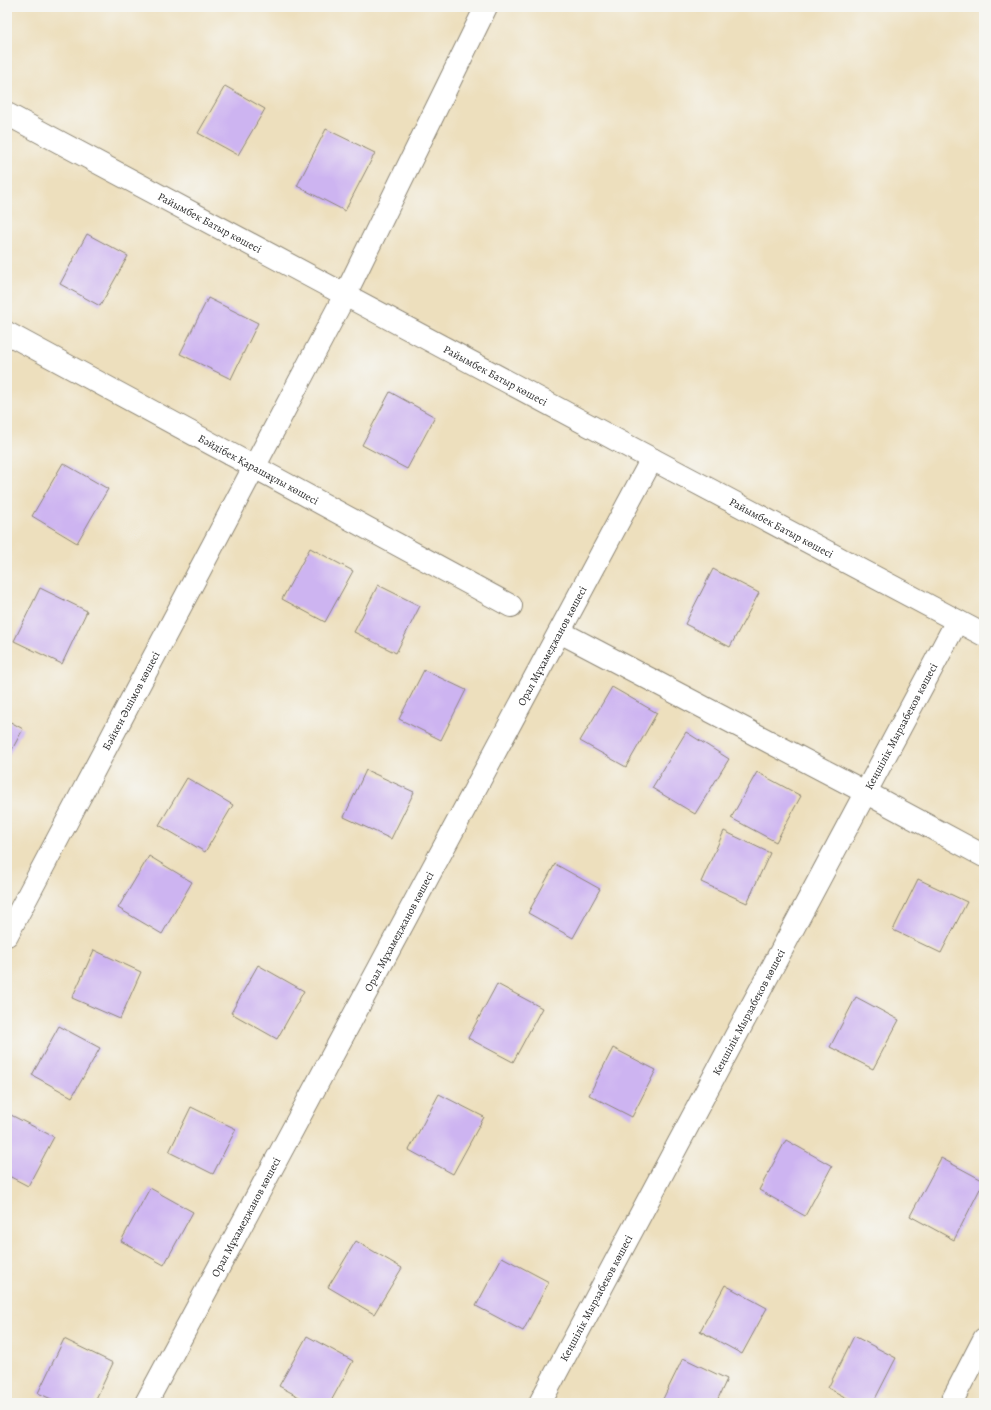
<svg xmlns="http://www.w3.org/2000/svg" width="991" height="1410" font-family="Alegreya,serif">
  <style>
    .building { fill: #cdb4f1 }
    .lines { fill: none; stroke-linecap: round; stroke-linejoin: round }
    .minor-casing { stroke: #8c8574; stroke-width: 24 }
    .minor { stroke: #fff; stroke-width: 22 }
    .labels { text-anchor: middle; stroke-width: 3; stroke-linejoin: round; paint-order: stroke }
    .street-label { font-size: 11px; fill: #2b2b2b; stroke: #f6f6f2 }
  </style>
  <rect width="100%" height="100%" fill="#f6f6f2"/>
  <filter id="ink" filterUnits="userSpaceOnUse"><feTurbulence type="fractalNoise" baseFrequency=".025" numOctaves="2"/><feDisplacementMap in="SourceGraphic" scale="8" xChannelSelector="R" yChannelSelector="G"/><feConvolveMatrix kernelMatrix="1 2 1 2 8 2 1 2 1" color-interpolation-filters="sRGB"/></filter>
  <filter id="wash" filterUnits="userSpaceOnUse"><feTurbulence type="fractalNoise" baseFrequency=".012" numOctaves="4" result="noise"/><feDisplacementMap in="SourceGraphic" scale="16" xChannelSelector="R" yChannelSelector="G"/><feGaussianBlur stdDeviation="0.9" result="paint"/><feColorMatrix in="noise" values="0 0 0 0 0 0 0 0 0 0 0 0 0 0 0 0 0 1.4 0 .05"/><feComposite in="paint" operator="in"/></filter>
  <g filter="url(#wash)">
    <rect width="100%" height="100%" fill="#eddfbd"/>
    <g id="blocks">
      <!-- building -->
      <g class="building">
        <path d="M 225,86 L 265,109 L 238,155 L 198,133 Z"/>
        <path d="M 326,129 L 375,153 L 345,211 L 297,186 Z"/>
        <path d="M 87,234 L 128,256 L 100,306 L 60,284 Z"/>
        <path d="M 208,298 L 258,323 L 231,379 L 180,354 Z"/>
        <path d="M 390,392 L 435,417 L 407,469 L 362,445 Z"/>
        <path d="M 63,463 L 108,489 L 77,543 L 32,516 Z"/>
        <path d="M 310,548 L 353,571 L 325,622 L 282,599 Z"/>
        <path d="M 713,569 L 759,593 L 730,647 L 685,624 Z"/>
        <path d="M 378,585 L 420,606 L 396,653 L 354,632 Z"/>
        <path d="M 40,588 L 87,611 L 62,664 L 14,641 Z"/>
        <path d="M 424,670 L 466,690 L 441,740 L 399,719 Z"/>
        <path d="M 612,687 L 657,713 L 626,767 L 580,741 Z"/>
        <path d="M 7,720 L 23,729 L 7,759 Z"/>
        <path d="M 686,732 L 729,759 L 695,814 L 652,788 Z"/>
        <path d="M 366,770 L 414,792 L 391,839 L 344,817 Z"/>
        <path d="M 757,772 L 801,796 L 776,842 L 731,818 Z"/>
        <path d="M 187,778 L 233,805 L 205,852 L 159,825 Z"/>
        <path d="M 724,831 L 770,853 L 747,903 L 701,882 Z"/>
        <path d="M 149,856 L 192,882 L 162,934 L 118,908 Z"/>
        <path d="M 555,864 L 600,889 L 573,938 L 528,913 Z"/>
        <path d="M 918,879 L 967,902 L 941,953 L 893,930 Z"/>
        <path d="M 94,950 L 141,972 L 120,1019 L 72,998 Z"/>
        <path d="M 258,965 L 304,991 L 277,1039 L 231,1013 Z"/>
        <path d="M 497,984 L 542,1008 L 513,1062 L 468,1038 Z"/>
        <path d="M 856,997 L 899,1020 L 873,1069 L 830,1047 Z"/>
        <path d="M 59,1026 L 100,1048 L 72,1097 L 32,1075 Z"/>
        <path d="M 613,1048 L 656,1070 L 632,1117 L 589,1095 Z"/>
        <path d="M 439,1094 L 484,1117 L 453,1174 L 409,1150 Z"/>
        <path d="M 191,1107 L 236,1129 L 213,1174 L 169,1152 Z"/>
        <path d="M 9,1114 L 54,1137 L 28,1186 L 7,1175 L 7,1118 Z"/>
        <path d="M 786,1140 L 832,1166 L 805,1216 L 759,1190 Z"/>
        <path d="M 941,1158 L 984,1181 L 954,1240 L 910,1216 Z"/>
        <path d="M 150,1188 L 193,1212 L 164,1265 L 121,1241 Z"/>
        <path d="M 356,1241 L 402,1268 L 374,1314 L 328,1287 Z"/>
        <path d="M 502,1257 L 549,1282 L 523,1331 L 476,1306 Z"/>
        <path d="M 725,1285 L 767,1308 L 742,1354 L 700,1331 Z"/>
        <path d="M 307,1336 L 353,1361 L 330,1403 L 310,1403 L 279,1386 Z"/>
        <path d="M 854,1336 L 896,1358 L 873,1403 L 856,1403 L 828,1388 Z"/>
        <path d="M 64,1339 L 113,1363 L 94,1403 L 60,1403 L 38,1393 Z"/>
        <path d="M 683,1358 L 727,1379 L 716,1403 L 661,1403 Z"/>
      </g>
    </g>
  </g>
  <g filter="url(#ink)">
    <use href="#blocks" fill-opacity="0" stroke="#8c8574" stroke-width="1"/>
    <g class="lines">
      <!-- minor casing -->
      <g class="minor-casing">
        <g id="minor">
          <path id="s1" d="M 7,114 L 652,459 L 984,635"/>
          <path id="s2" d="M 7,333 L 511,606"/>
          <path d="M 560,632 L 865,792 L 984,856"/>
          <path id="s3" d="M 7,935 L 345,295 L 486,7"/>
          <path id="s4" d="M 146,1403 L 652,459"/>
          <path id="s5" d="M 540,1403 L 957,621"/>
          <path d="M 951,1403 L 984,1339"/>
        </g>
      </g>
      <!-- minor -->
      <use href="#minor" class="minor"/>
    </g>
  </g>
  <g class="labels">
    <!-- street labels -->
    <g class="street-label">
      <text dy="4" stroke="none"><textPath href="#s1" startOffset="230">Райымбек Батыр көшесі</textPath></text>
      <text dy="4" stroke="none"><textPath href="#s1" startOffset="554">Райымбек Батыр көшесі</textPath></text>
      <text dy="4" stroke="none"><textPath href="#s2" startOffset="286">Бәйдібек Қарашаұлы көшесі</textPath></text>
      <text dy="4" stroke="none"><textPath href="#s1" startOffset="878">Райымбек Батыр көшесі</textPath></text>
      <text dy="4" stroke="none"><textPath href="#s4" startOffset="859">Орал Мұхамеджанов көшесі</textPath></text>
      <text dy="4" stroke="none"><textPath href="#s3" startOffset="265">Бәйкен Әшімов көшесі</textPath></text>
      <text dy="4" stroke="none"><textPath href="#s5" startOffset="767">Кеңшілік Мырзабеков көшесі</textPath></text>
      <text dy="4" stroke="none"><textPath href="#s4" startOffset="535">Орал Мұхамеджанов көшесі</textPath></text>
      <text dy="4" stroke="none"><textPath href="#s5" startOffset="443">Кеңшілік Мырзабеков көшесі</textPath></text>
      <text dy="4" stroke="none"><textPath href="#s4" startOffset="211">Орал Мұхамеджанов көшесі</textPath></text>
      <text dy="4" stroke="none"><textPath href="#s5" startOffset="119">Кеңшілік Мырзабеков көшесі</textPath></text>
    </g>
  </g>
  <!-- margin -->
  <rect width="991" height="1410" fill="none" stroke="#f6f6f2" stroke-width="24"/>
</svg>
